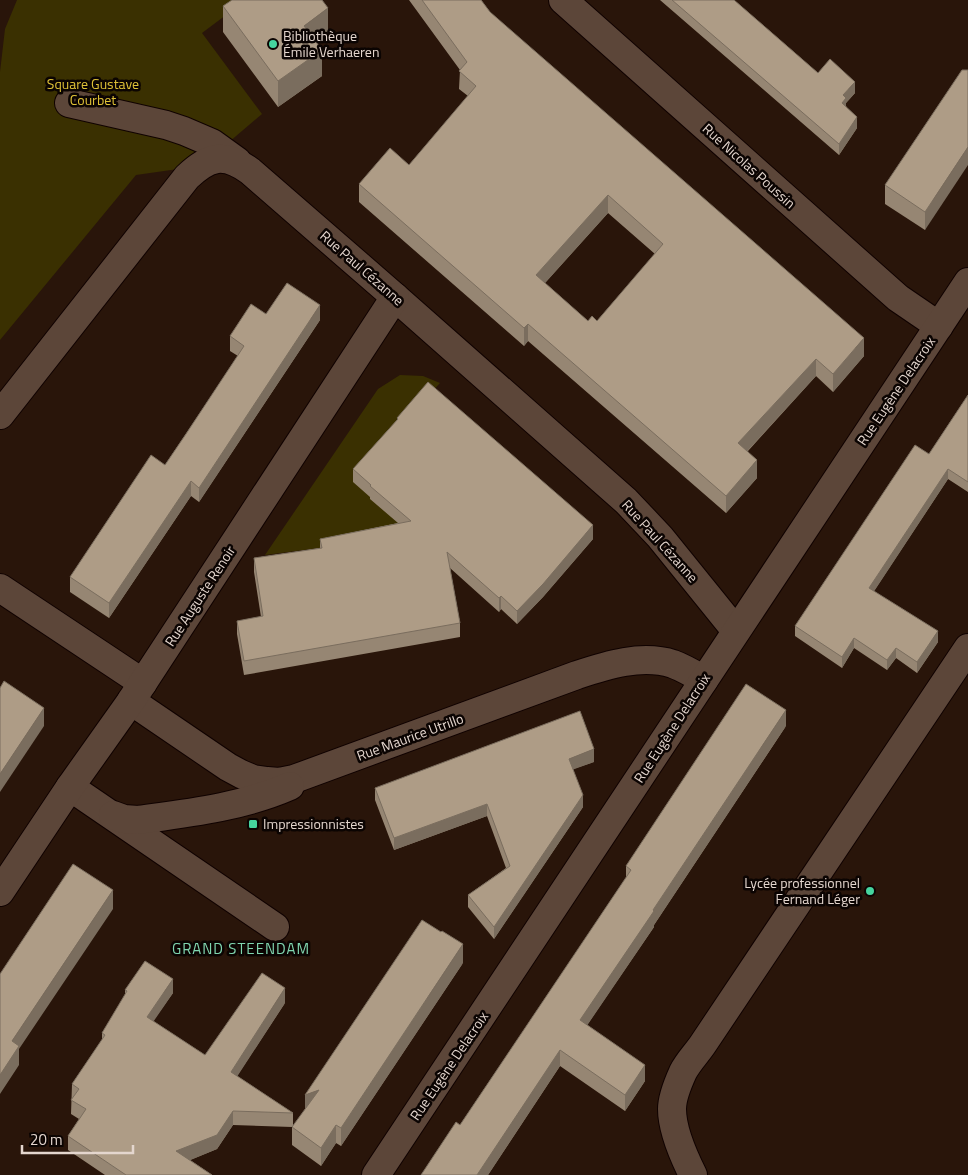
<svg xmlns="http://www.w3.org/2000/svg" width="968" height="1175" font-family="'Titillium Web',sans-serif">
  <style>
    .green { fill: #3a3001 }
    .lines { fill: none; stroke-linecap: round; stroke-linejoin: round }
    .minor-casing { stroke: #100200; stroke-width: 30 }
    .minor { stroke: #5c4639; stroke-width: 28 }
    .wall { fill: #968673; fill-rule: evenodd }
    .shaded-wall { fill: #7a6d5e }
    .building { fill: #ae9c86; stroke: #7a6d5e; fill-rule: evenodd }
    .poi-dot { fill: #46d49e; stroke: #0b0402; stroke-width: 2 }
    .labels { text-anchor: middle; stroke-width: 5; stroke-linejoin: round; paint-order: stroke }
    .poi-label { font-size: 14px; fill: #e4d6ce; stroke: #0b0402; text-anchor: start }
    .park-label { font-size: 14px; fill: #e0c237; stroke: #0b0402 }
    .street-label { font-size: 14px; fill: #e4d6ce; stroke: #0b0402 }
    .neighbourhood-label { font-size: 15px; letter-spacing: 1px; fill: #80d5af; stroke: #0b0402 }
  </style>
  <rect width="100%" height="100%" fill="#29150a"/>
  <!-- green -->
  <g class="green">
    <path d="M 17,0 L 246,0 L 202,33 L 262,114 L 208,160 L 185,168 L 136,175 L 0,340 L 0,72 L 5,29 Z"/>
    <path d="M 400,375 L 423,376 L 440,383 L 428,396 L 412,536 L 265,555 L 378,389 Z"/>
  </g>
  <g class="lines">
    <!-- minor casing -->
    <g class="minor-casing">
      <g id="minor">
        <path d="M 563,0 L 898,298 L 939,326"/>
        <path d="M 69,103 L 166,125 L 184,131 L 212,143 L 237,161"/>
        <path d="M 0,415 L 187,177 C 209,156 224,152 250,171 L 395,297 L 626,501 L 660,537 L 736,631"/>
        <path d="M 0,588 L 143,683"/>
        <path d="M 131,701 L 228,767 L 241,774 L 253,779 L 267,781 L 279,782 L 294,779 L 577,675 C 607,665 642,654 673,664 C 684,668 694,674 704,680"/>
        <path d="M 70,787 L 275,927"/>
        <path d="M 113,815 L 124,819 L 138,820 C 189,813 242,807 290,786"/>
        <path d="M 0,892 L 70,787 L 131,701 L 395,297"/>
        <path d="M 376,1175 L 968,282"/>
        <path d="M 693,1175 C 684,1157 672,1130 672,1109 C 672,1097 678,1083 683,1072 C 688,1062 697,1053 703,1044 L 968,648"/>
      </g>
    </g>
    <!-- minor -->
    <use href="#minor" class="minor"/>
  </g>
  <!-- wall -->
  <g class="wall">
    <path d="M 409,0 L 481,0 L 490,12 L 864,356 L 833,392 L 816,376 L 748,451 L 757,478 L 726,513 L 528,341 L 524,346 L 359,202 L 359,184 L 409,165 L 468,96 L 459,89 L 460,70 ZM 608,213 L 655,254 L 597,321 L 588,321 L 545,283 Z"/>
    <path d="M 660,0 L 734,0 L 818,73 L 855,93 L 846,103 L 846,106 L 857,128 L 839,155 Z"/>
    <path d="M 223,6 L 328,34 L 317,43 L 322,76 L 278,107 L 223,32 Z"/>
    <path d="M 968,70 L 925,230 L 885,204 L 885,185 Z"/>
    <path d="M 266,314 L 320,320 L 199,502 L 191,496 L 109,618 L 70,592 L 70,577 L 165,465 L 238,356 L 230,351 L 230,336 Z"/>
    <path d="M 968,395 L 968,492 L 948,479 L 874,591 L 938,642 L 917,673 L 896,658 L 887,670 L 854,648 L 842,668 L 795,636 L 795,626 L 929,454 Z"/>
    <path d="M 397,418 L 593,539 L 543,597 L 517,624 L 501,609 L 499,612 L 450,568 L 460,623 L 460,637 L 244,675 L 237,634 L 237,621 L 261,617 L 254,572 L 254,558 L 320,548 L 320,539 L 398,523 L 370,499 L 370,497 L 353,482 L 353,469 L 397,420 Z"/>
    <path d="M 786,726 L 654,925 L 654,927 L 587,1025 L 645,1081 L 625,1111 L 560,1066 L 488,1175 L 421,1175 L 460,1125 L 626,878 L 626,866 Z"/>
    <path d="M 594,762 L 573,769 L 583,807 L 494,939 L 468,907 L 468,895 L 506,868 L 487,816 L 394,850 L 375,800 L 375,788 Z"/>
    <path d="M 463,963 L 341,1146 L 336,1143 L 321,1166 L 292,1145 L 292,1127 L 233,1125 L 217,1149 L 190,1160 L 212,1175 L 105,1175 L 68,1150 L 68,1136 L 79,1119 L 71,1114 L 72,1084 L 102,1040 L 102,1033 L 125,996 L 125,990 L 173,993 L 153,1021 L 205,1055 L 285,1003 L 237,1076 L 293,1113 L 293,1126 Z"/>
  </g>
  <!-- shaded-wall -->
  <g class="shaded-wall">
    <path d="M 328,8 L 328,34 L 304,52 L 304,26 Z"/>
    <path d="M 322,50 L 322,76 L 278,107 L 278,81 Z"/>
    <path d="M 855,82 L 855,93 L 846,103 L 846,109 L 842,103 L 843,95 Z"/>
    <path d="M 857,117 L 857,128 L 839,155 L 839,144 Z"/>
    <path d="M 968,147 L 968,165 L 925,230 L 925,212 Z"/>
    <path d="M 608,195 L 608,213 L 536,293 L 536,275 Z"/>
    <path d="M 320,305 L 320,320 L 199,502 L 199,488 Z"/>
    <path d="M 528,324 L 528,341 L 524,346 L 524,328 Z"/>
    <path d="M 864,338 L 864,356 L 833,392 L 833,374 Z"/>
    <path d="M 816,359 L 816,376 L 738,461 L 738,443 Z"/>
    <path d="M 757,460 L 757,478 L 726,513 L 726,496 Z"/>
    <path d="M 948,469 L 948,479 L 869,599 L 869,588 Z"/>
    <path d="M 191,481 L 191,496 L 109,618 L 109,603 Z"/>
    <path d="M 593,525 L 593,539 L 543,597 L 517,624 L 517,611 Z"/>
    <path d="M 501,596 L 501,609 L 499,612 L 499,598 Z"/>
    <path d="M 938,631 L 938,642 L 917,673 L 917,662 Z"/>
    <path d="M 854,638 L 854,648 L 842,668 L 842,657 Z"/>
    <path d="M 896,648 L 896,658 L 887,670 L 887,660 Z"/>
    <path d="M 44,708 L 44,726 L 0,792 L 0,774 Z"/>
    <path d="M 786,710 L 786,726 L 654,925 L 654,927 L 580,1036 L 580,1020 Z"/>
    <path d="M 594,749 L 594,762 L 569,771 L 569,759 Z"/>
    <path d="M 583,795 L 583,807 L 494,939 L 494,927 Z"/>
    <path d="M 487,804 L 487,816 L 394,850 L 394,838 Z"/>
    <path d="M 113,890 L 113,909 L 19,1049 L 19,1065 L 0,1094 L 0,1075 L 12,1041 Z"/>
    <path d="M 463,944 L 463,963 L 341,1146 L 341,1128 Z"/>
    <path d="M 173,979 L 173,993 L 147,1031 L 147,1017 Z"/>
    <path d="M 285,988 L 285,1003 L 231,1086 L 231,1072 Z"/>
    <path d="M 560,1050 L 560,1066 L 488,1175 L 477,1175 Z"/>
    <path d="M 645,1065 L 645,1081 L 625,1111 L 625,1095 Z"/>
    <path d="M 319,1090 L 305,1114 L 305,1095 Z"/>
    <path d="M 233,1111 L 233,1125 L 217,1149 L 176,1166 L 176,1151 Z"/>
    <path d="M 336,1125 L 336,1143 L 321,1166 L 321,1148 Z"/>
  </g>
  <!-- building -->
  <g class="building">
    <path d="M 232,0 L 322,0 L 328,8 L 304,26 L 322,50 L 278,81 L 223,6 Z"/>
    <path d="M 422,0 L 481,0 L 490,12 L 864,338 L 833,374 L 816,359 L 738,443 L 757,460 L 726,496 L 528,324 L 524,328 L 359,184 L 390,148 L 409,165 L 476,86 L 459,71 L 467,62 ZM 608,195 L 663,244 L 597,321 L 592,316 L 588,321 L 536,275 Z"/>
    <path d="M 672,0 L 734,0 L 818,73 L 830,59 L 855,82 L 843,95 L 846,98 L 842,103 L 857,117 L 839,144 Z"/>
    <path d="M 962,70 L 968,70 L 968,147 L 925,212 L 885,185 Z"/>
    <path d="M 287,283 L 320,305 L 199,488 L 191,481 L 109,603 L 70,577 L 151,455 L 165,465 L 186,434 L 244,346 L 230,336 L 251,304 L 266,314 Z"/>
    <path d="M 428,382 L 593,525 L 543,584 L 517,611 L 501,596 L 499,598 L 447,552 L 460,623 L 244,661 L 237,621 L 263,616 L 254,558 L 322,548 L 320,539 L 411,521 L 370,486 L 371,485 L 353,469 L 398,419 L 397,418 Z"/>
    <path d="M 968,395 L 968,482 L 948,469 L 869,588 L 938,631 L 917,662 L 896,648 L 887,660 L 854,638 L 842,657 L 795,626 L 915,445 L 929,454 Z"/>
    <path d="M 4,681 L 44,708 L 0,774 L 0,688 Z"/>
    <path d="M 746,684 L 786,710 L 653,910 L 654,911 L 580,1020 L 645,1065 L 625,1095 L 560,1050 L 477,1175 L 421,1175 L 456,1122 L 460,1125 L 631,870 L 626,866 Z"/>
    <path d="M 580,711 L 594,749 L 569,759 L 583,795 L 494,927 L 468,895 L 510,866 L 487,804 L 394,838 L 375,788 Z"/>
    <path d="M 73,864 L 113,890 L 12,1041 L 19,1046 L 0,1075 L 0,974 Z"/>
    <path d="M 422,920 L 441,932 L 442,931 L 463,944 L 341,1128 L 336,1125 L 321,1148 L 292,1127 L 319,1090 L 305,1095 Z"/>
    <path d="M 145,961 L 173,979 L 147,1017 L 205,1055 L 262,973 L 285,988 L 231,1072 L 293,1113 L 233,1111 L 217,1135 L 176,1151 L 212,1175 L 126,1175 L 68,1136 L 86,1109 L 71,1100 L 79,1089 L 72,1084 L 105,1035 L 102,1033 L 127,991 L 125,990 Z"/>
  </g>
  <!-- markers -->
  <g class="poi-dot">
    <circle cx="273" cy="44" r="5"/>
    <rect x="248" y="819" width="10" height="10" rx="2.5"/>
    <circle cx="870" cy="891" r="5"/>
  </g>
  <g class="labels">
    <!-- poi labels -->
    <g class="poi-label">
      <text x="283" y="41">Bibliothèque<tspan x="283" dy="16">Émile Verhaeren</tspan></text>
      <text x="263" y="829">Impressionnistes</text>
      <text x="860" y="888" text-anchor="end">Lycée professionnel<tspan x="860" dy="16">Fernand Léger</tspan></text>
    </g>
    <!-- park labels -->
    <g class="park-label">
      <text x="93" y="89">Square Gustave<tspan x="93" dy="16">Courbet</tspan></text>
    </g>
    <!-- street labels -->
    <g class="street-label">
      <text transform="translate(749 166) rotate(42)" y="5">Rue Nicolas Poussin</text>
      <text transform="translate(362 268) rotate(41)" y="5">Rue Paul Cézanne</text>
      <text transform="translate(896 391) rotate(-56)" y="5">Rue Eugène Delacroix</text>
      <text transform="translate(660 541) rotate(48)" y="5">Rue Paul Cézanne</text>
      <text transform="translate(200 596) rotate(-57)" y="5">Rue Auguste Renoir</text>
      <text transform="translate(672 728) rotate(-57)" y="5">Rue Eugène Delacroix</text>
      <text transform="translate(410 737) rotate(-20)" y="5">Rue Maurice Utrillo</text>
      <text transform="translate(449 1066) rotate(-56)" y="5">Rue Eugène Delacroix</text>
    </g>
    <!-- neighbourhood labels -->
    <g class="neighbourhood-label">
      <text x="241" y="954">GRAND STEENDAM</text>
    </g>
  </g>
  <!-- scale -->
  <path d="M22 1145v8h111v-8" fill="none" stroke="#e4d6ce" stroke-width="2.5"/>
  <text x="30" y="1145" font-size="15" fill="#e4d6ce" stroke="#0b0402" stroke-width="4" paint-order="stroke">20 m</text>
</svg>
